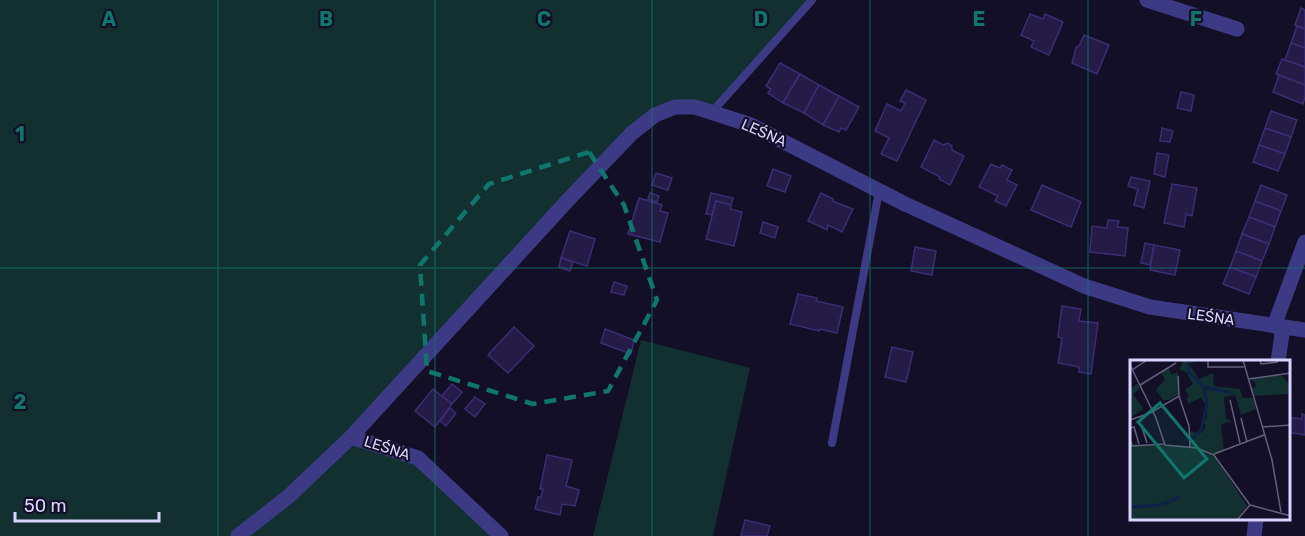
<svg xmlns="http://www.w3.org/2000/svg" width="1305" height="536" font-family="Rubik,sans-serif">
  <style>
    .green { fill: #12302f }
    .building { fill: #241b47; stroke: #3b2d73; stroke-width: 1.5 }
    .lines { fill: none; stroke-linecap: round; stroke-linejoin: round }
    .service { stroke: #3d3a85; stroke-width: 8 }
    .minor { stroke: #3d3a85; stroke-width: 15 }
    .marked { fill: none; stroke: #0f766e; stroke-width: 4.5; stroke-dasharray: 12 8; stroke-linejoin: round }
    .grid { fill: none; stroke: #0f766e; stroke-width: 1.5; stroke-opacity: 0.55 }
    .labels { text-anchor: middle; stroke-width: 4.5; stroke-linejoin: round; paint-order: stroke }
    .street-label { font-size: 15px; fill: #d9d4ff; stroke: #130f26 }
    .inset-river { fill: none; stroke: #0c2248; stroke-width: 3 }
    .inset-road { fill: none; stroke: #625e7d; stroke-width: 1.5 }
    .view { fill: #0f766e; fill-opacity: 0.15; stroke: #0f766e; stroke-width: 3 }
    .inset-edge { fill: none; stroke: #d9d4ff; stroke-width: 3 }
    .grid-label { font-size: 20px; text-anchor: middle; font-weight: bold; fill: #0f766e; stroke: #130f26; stroke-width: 4.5; stroke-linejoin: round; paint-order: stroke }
  </style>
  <rect width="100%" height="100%" fill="#130f26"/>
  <!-- green -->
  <g class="green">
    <path d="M 0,0 L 812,0 L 712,112 L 655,115 L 352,436 L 418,458 L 497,536 L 0,536 Z"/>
    <path d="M 641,340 L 750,368 L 713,536 L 593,536 Z"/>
  </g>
  <!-- building -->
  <g class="building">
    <path d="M 1301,8 L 1305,10 L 1305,29 L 1295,25 Z"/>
    <path d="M 1030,14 L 1043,19 L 1045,14 L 1063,22 L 1049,55 L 1031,47 L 1034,41 L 1021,35 Z"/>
    <path d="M 1297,26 L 1305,29 L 1305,48 L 1291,43 Z"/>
    <path d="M 1084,35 L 1109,45 L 1097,74 L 1072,63 L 1076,47 L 1079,46 Z"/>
    <path d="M 1291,43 L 1305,48 L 1305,67 L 1285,60 Z"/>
    <path d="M 1282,59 L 1305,67 L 1305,85 L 1276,74 Z"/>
    <path d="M 780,63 L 800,74 L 783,103 L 768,93 L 771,89 L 766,86 Z"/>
    <path d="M 800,74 L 819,85 L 804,113 L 783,103 Z"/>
    <path d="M 1279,75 L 1305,85 L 1305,97 L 1303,104 L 1273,92 Z"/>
    <path d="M 819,85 L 839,96 L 823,125 L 804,113 Z"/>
    <path d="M 906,90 L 926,100 L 897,161 L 881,154 L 889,138 L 875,131 L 887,104 L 901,111 L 905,103 L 900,101 Z"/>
    <path d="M 1181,92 L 1194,95 L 1191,111 L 1177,108 Z"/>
    <path d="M 839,96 L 859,107 L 846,130 L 841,128 L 839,132 L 823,125 Z"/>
    <path d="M 1271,111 L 1297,120 L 1291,137 L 1265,128 Z"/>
    <path d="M 1162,128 L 1173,131 L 1170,142 L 1160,141 Z"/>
    <path d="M 1265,128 L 1291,137 L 1285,154 L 1259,145 Z"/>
    <path d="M 934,140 L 943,145 L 948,143 L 952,146 L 952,150 L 964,156 L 950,185 L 939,179 L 940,177 L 921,167 Z"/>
    <path d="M 1259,145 L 1285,154 L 1278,171 L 1253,162 Z"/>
    <path d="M 1157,153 L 1169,155 L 1165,177 L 1154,174 Z"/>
    <path d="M 991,164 L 1000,168 L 1002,165 L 1012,170 L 1007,180 L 1017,185 L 1006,206 L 995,201 L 998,196 L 979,187 Z"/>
    <path d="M 773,169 L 791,176 L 785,192 L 767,186 Z"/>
    <path d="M 656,173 L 672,178 L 668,190 L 652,185 Z"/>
    <path d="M 1131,177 L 1150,181 L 1144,208 L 1134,205 L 1138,189 L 1128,186 Z"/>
    <path d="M 1172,184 L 1197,188 L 1192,216 L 1186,214 L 1184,227 L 1164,223 Z"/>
    <path d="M 1042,185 L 1081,202 L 1071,227 L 1031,210 Z"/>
    <path d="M 1261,185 L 1287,195 L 1281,211 L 1255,201 Z"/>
    <path d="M 650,193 L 659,196 L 657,202 L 648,199 Z"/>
    <path d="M 711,193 L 733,198 L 731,205 L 716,201 L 712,215 L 706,214 Z"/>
    <path d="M 821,193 L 833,199 L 832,201 L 853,209 L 842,232 L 828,225 L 827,230 L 808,221 Z"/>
    <path d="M 639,198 L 662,205 L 660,211 L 668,213 L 660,242 L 628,234 Z"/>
    <path d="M 716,201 L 731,205 L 730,209 L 742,212 L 734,246 L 706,239 Z"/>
    <path d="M 1255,201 L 1281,211 L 1275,227 L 1249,217 Z"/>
    <path d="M 1249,217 L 1275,227 L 1269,244 L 1242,234 Z"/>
    <path d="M 1108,220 L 1119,221 L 1117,227 L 1128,228 L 1125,256 L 1090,252 L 1092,226 L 1107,228 Z"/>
    <path d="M 763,222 L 778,227 L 775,238 L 760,233 Z"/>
    <path d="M 570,231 L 595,239 L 587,266 L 561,258 Z"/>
    <path d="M 1242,234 L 1269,244 L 1262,261 L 1236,251 Z"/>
    <path d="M 1145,243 L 1154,245 L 1150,265 L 1141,263 Z"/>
    <path d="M 1154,245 L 1180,250 L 1175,275 L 1150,270 Z"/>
    <path d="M 915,247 L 936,251 L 932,275 L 911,271 Z"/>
    <path d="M 1236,251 L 1262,261 L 1256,277 L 1230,267 Z"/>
    <path d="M 561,258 L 573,262 L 570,271 L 559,267 Z"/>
    <path d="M 1230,267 L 1256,277 L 1249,294 L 1223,284 Z"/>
    <path d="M 614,282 L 627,286 L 624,295 L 611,292 Z"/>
    <path d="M 798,294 L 817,298 L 816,301 L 843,307 L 837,333 L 820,329 L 819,331 L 790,324 Z"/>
    <path d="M 1062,306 L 1081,309 L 1079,321 L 1098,323 L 1091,374 L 1079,372 L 1079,367 L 1058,363 L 1062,338 L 1058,337 Z"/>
    <path d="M 514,327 L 534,346 L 508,373 L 488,355 Z"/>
    <path d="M 605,329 L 634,340 L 631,354 L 601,343 Z"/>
    <path d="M 892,347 L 913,352 L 906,382 L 885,377 Z"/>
    <path d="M 452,384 L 462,392 L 452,404 L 442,396 Z"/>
    <path d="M 433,389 L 452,404 L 435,427 L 415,411 Z"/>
    <path d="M 475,397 L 485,404 L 475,417 L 465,409 Z"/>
    <path d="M 450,408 L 456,413 L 446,426 L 440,421 Z"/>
    <path d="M 1302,414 L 1305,415 L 1305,435 L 1288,432 L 1288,417 L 1302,419 Z"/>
    <path d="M 547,455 L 572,460 L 566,486 L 579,490 L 575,506 L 562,504 L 560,515 L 535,509 L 538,497 L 541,497 L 543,489 L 540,489 Z"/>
    <path d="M 745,520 L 770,526 L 767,536 L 741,536 Z"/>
  </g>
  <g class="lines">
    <!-- service -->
    <g class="service">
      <path d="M 712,112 L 812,0"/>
      <path d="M 832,443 L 879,191"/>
    </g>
    <!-- minor -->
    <g class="minor">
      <path d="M 1147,0 L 1237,29"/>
      <path d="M 1274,326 L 1305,242"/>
      <path d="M 1278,362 L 1283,327"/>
      <path d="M 351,437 L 418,458 L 501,536"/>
      <path d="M 238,536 L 289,496 L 351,437 L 568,200 L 632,133 L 655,115 L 675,107 L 695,107 L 751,125 L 905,204 L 1084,286 L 1150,307 L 1305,330"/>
      <path d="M 1254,536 L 1256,520"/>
    </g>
  </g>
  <!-- marked area -->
  <path class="marked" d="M 589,152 L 624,205 L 657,300 L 608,391 L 533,404 L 427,371 L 420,265 L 489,184 Z"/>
  <!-- grid -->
  <path class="grid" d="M 218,0 L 218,536M 435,0 L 435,536M 652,0 L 652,536M 870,0 L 870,536M 1088,0 L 1088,536M 0,268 L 1305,268"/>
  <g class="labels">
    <!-- street labels -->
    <g class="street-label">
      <text transform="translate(764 133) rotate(24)" y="5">LEŚNA</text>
      <text transform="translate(1211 317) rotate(8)" y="5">LEŚNA</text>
      <text transform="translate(387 448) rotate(18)" y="5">LEŚNA</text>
    </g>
  </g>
  <!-- overview -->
  <g transform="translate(1130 360)">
    <rect width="160" height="160" fill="#130f26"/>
    <path d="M 53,0 L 69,0 L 59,4 L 69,19 L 83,13 L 84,26 L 110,29 L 113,38 L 123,38 L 126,49 L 111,55 L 105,35 L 94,37 L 96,59 L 103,61 L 91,64 L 94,91 L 84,95 L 117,146 L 106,160 L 0,160 L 0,84 L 60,87 L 60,71 L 70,74 L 76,66 L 73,62 L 77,58 L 76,46 L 71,37 L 59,44 L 56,39 L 59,36 L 55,30 L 63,24 L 56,12 L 50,10 ZM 38,8 L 42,15 L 47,12 L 50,20 L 48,35 L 39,40 L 33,40 L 26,30 L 35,19 L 31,13 ZM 151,15 L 160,25 L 160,34 L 124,36 L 121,28 L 126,27 L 125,22 L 119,19 ZM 8,24 L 10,28 L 3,34 L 13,49 L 0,58 L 0,28 Z" fill="#12302f"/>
    <path class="inset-river" d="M 58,0 L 59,13 L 74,27 L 77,44 L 71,70 L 62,79M 74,27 L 103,33M 31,145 L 50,137M 0,147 L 30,145"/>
    <path class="inset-road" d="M 78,0 L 78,7 L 114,7M 113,0 L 142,100 L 151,152M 130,0 L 131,4 L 148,2M 0,5 L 26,58 L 35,85 L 67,88 L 84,95 L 120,145 L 161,156M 2,10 L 17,0M 48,16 L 49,36M 118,19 L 161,13M 10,25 L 46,3M 100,40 L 110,83M 22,52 L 49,36 L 59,66 L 60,87M 111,58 L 117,82M 0,60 L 23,52M 11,64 L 17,83M 132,67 L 161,65M 0,68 L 4,67 L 9,84M 0,79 L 2,86 L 34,84M 84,94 L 134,75M 107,160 L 120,145"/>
    <path class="view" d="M 30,43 L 77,99 L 54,118 L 8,62 Z"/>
    <rect width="160" height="160" class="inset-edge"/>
  </g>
  <g class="grid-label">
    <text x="109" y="26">A</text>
    <text x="326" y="26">B</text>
    <text x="544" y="26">C</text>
    <text x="761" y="26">D</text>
    <text x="979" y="26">E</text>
    <text x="1196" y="26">F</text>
    <text x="20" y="141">1</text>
    <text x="20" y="409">2</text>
  </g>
  <!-- scale -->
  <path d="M15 512v9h144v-9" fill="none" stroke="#d9d4ff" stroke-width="3"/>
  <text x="24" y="512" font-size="18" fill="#d9d4ff" stroke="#130f26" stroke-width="4.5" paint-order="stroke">50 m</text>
</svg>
